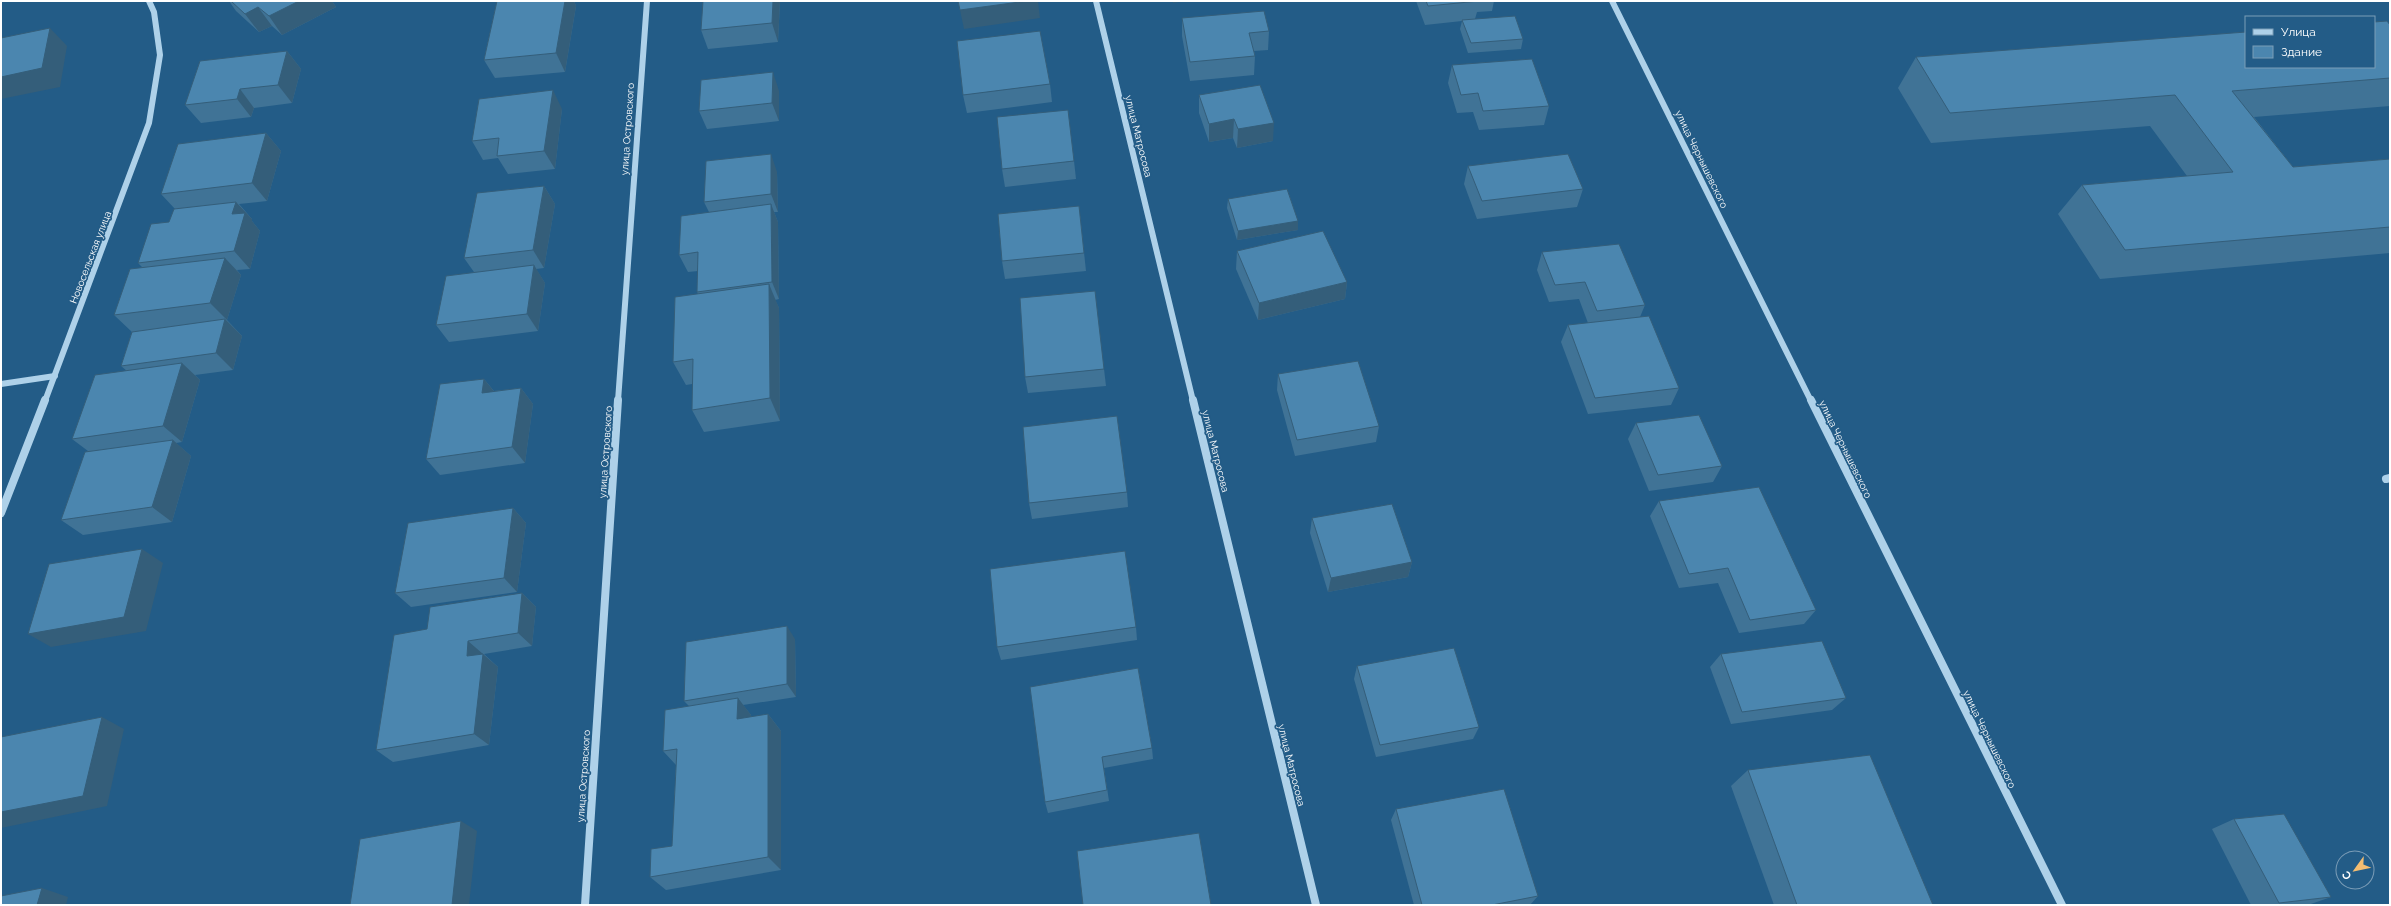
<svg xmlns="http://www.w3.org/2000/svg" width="2391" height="906" font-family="Raleway,sans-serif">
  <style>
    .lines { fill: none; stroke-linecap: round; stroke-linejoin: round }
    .minor-far1 { stroke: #aed1e9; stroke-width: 6 }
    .minor { stroke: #aed1e9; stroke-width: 8 }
    .wall { fill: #407396 }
    .shaded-wall { fill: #345e7a }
    .building { fill: #4b86af; stroke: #345e7a }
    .labels { text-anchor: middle; stroke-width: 3.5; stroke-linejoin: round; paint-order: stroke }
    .street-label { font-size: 10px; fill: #fff; stroke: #235c87 }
  </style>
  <rect width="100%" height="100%" fill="#235c87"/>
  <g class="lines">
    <!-- minor-far1 -->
    <g class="minor-far1">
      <path d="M 1096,1 L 1193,401"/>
      <path d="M 1612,1 L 1811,401"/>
      <path d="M 1,384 L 55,376"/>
      <path d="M 45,401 L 149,123 L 160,55 L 154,12 L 149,1"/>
      <path d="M 618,401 L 647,1"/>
    </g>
    <!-- minor -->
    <g class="minor">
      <path d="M 1193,400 L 1316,905"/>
      <path d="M 1811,400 L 2062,905"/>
      <path d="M 2386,479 L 2390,478"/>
      <path d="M 1,513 L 45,400"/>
      <path d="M 585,905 L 618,400"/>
    </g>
  </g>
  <!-- wall -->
  <g class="wall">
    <path d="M 229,1 L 332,1 L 336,7 L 282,35 L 272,26 L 259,32 L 236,11 Z"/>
    <path d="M 497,1 L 574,1 L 576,6 L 565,72 L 495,78 L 484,60 Z"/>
    <path d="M 780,1 L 778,42 L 708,49 L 701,30 Z"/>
    <path d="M 1416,1 L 1494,1 L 1492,11 L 1477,12 L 1475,19 L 1523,39 L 1521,49 L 1468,53 L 1460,29 L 1462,21 L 1425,25 Z"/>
    <path d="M 1182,18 L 1269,31 L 1268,50 L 1254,51 L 1255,56 L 1254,75 L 1190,81 L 1182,36 Z"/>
    <path d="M 2390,25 L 2390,106 L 2254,117 L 2293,167 L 2390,159 L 2390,253 L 2100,279 L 2058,214 L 2082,185 L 2187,176 L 2150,126 L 1931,143 L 1898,88 L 1916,57 Z"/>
    <path d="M 287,51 L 301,69 L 292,103 L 254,108 L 251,117 L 201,123 L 185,105 Z"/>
    <path d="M 1452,65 L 1549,106 L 1544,125 L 1479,130 L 1473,112 L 1457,113 L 1448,83 Z"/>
    <path d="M 1050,84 L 1052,102 L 967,113 L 963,95 Z"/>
    <path d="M 779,91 L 779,121 L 707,129 L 699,111 Z"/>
    <path d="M 1199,95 L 1273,141 L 1237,148 L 1233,138 L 1209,142 L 1199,113 Z"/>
    <path d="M 562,109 L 555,169 L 508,174 L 498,158 L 483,160 L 472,141 Z"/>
    <path d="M 266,133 L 281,151 L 267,201 L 239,204 L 252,219 L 252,221 L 260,231 L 250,269 L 237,270 L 241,275 L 227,320 L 242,336 L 233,370 L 195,375 L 200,380 L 182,442 L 176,443 L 191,456 L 172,522 L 83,535 L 61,520 L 88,451 L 72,439 L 127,371 L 121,366 L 132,332 L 114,315 L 143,268 L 138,263 L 169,222 L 175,209 L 161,194 Z"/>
    <path d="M 1074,161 L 1076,179 L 1005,187 L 1002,169 Z"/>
    <path d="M 1468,166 L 1583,189 L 1577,207 L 1477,219 L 1464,184 Z"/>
    <path d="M 777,172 L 778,212 L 774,212 L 778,222 L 779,299 L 775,300 L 779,308 L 780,421 L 704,432 L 692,410 L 692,384 L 686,385 L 673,362 L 698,294 L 697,292 L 698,271 L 688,272 L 679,255 L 709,212 L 704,202 Z"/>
    <path d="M 544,186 L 555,204 L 544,268 L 536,269 L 545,283 L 538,331 L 449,342 L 436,325 L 474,272 L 464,258 Z"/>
    <path d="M 1228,199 L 1298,230 L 1237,240 L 1227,208 Z"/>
    <path d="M 1079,206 L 1086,271 L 1005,279 L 1002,261 Z"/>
    <path d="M 1237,251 L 1347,282 L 1345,299 L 1258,320 L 1236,269 Z"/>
    <path d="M 1542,252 L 1645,305 L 1640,317 L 1679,388 L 1671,405 L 1588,414 L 1561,342 L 1568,325 L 1588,323 L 1579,299 L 1549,302 L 1537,270 Z"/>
    <path d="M 1104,369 L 1106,386 L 1028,393 L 1025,377 Z"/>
    <path d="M 1278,374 L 1379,426 L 1376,442 L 1295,456 L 1277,390 Z"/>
    <path d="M 484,379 L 494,391 L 521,388 L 533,404 L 525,463 L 440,475 L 426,459 Z"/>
    <path d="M 1636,423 L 1722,466 L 1713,482 L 1649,491 L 1628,439 Z"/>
    <path d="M 1127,492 L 1128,507 L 1032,519 L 1029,503 Z"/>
    <path d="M 1659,501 L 1816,610 L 1804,624 L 1739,633 L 1718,583 L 1679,588 L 1650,516 Z"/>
    <path d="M 513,508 L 526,523 L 517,592 L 411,607 L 395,593 Z"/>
    <path d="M 1312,518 L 1412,562 L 1408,577 L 1328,592 L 1310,533 Z"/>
    <path d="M 522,593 L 536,607 L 532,646 L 484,654 L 498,667 L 489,745 L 393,762 L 376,750 L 427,629 Z"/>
    <path d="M 1136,627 L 1137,640 L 1001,660 L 997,647 Z"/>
    <path d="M 795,639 L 796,697 L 743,705 L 751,715 L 751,717 L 768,714 L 781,731 L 781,870 L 666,890 L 650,877 L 672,846 L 676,765 L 663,751 L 689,706 L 684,701 Z"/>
    <path d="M 1721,654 L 1846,698 L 1832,710 L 1731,724 L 1710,667 Z"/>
    <path d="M 1357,666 L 1479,727 L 1473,739 L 1376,757 L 1354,679 Z"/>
    <path d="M 1138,668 L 1152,748 L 1153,759 L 1104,768 L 1109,801 L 1048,813 L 1045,802 Z"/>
    <path d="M 1748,770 L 1933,905 L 1774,905 L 1731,786 Z"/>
    <path d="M 1396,809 L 1538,896 L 1530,905 L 1414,905 L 1391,820 Z"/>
    <path d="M 2234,819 L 2331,897 L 2308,905 L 2251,905 L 2212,829 Z"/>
  </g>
  <!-- shaded-wall -->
  <g class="shaded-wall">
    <path d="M 299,1 L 332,1 L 336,7 L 282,35 L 269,16 Z"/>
    <path d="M 565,1 L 574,1 L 576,6 L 565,72 L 556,53 Z"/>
    <path d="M 773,1 L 780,1 L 778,42 L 772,23 Z"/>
    <path d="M 1027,1 L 1038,1 L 1040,18 L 964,29 L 960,10 Z"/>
    <path d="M 1173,1 L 1185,1 L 1173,3 Z"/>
    <path d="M 258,7 L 272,26 L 259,32 L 245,14 Z"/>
    <path d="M 50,28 L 67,46 L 60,87 L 1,99 L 1,77 Z"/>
    <path d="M 287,51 L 301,69 L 292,103 L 278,85 Z"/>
    <path d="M 773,72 L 779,91 L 779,121 L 772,103 Z"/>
    <path d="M 240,89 L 254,108 L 251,117 L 237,99 Z"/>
    <path d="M 553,90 L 562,109 L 555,169 L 544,151 Z"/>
    <path d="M 1234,119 L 1233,138 L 1209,142 L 1209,124 Z"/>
    <path d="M 1274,123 L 1273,141 L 1237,148 L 1238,129 Z"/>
    <path d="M 266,133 L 281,151 L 267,201 L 252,183 Z"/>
    <path d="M 771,154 L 777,172 L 778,212 L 771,194 Z"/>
    <path d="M 544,186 L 555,204 L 544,268 L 533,250 Z"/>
    <path d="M 236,202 L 252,219 L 252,221 L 260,231 L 250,269 L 234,251 L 232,214 Z"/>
    <path d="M 771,204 L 778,222 L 779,299 L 772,282 Z"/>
    <path d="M 1298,221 L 1298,230 L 1237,240 L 1238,231 Z"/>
    <path d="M 225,258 L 241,275 L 227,320 L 210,303 Z"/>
    <path d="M 534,265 L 545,283 L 538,331 L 527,314 Z"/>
    <path d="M 1347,282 L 1345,299 L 1258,320 L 1259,303 Z"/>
    <path d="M 769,284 L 779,308 L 780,421 L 770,398 Z"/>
    <path d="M 225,319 L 242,336 L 233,370 L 216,353 Z"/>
    <path d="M 182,363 L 200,380 L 182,442 L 163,426 Z"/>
    <path d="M 484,379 L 497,395 L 482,393 Z"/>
    <path d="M 521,388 L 533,404 L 525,463 L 512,447 Z"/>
    <path d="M 173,440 L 191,456 L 172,522 L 152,507 Z"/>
    <path d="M 513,508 L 526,523 L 517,592 L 504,578 Z"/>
    <path d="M 142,549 L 163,563 L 146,631 L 51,647 L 28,634 Z"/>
    <path d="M 1412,562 L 1408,577 L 1328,592 L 1331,578 Z"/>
    <path d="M 522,593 L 536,607 L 532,646 L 518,633 Z"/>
    <path d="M 787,626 L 795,639 L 796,697 L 787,684 Z"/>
    <path d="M 468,641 L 498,667 L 489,745 L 474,734 L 467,656 Z"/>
    <path d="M 738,698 L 751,715 L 750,736 L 737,719 Z"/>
    <path d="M 768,714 L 781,731 L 781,870 L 768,857 Z"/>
    <path d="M 102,717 L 124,729 L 107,806 L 1,828 L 1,812 Z"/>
    <path d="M 461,821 L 477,831 L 469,905 L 452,905 Z"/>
    <path d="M 42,888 L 68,897 L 66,905 L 37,905 Z"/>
  </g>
  <!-- building -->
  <g class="building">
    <path d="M 231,1 L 299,1 L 269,16 L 258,7 L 245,14 Z"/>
    <path d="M 497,1 L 565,1 L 556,53 L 484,60 Z"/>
    <path d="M 703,1 L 773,1 L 772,23 L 701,30 Z"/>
    <path d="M 958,1 L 1027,1 L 960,10 Z"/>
    <path d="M 1426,1 L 1479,1 L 1428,6 Z"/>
    <path d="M 1264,11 L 1269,31 L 1249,33 L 1255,56 L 1190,62 L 1182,18 Z"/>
    <path d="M 1515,16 L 1523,39 L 1471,43 L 1462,20 Z"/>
    <path d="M 2387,21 L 2390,25 L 2390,78 L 2232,91 L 2293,167 L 2390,159 L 2390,227 L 2125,250 L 2082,185 L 2233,172 L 2175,95 L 1950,113 L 1916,57 L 2246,32 L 2246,67 L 2374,67 L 2374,22 Z"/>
    <path d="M 50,28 L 42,68 L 1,77 L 1,38 Z"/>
    <path d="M 1040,31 L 1050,84 L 963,95 L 957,41 Z"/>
    <path d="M 287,51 L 278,85 L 240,89 L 237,99 L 185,105 L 200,61 Z"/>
    <path d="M 1532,59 L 1549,106 L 1483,111 L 1478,93 L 1461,95 L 1452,65 Z"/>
    <path d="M 773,72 L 772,103 L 699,111 L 701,80 Z"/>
    <path d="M 1260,85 L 1274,123 L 1238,129 L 1234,119 L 1209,124 L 1199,95 Z"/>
    <path d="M 553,90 L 544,151 L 497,156 L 499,138 L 472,141 L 479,99 Z"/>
    <path d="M 1068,110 L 1074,161 L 1002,169 L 997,117 Z"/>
    <path d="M 266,133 L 252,183 L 161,194 L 178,144 Z"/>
    <path d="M 771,154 L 771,194 L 704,202 L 706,161 Z"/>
    <path d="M 1568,154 L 1583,189 L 1482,201 L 1468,166 Z"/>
    <path d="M 544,186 L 533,250 L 464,258 L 477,193 Z"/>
    <path d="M 1287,189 L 1298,221 L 1238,231 L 1228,199 Z"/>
    <path d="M 236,202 L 232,214 L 245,213 L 234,251 L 138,263 L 151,224 L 169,222 L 174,209 Z"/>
    <path d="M 771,204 L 772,282 L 697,292 L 698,252 L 679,255 L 681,216 Z"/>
    <path d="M 1079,206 L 1084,253 L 1002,261 L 998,214 Z"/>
    <path d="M 1323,231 L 1347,282 L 1259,303 L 1237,251 Z"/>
    <path d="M 1619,244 L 1645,305 L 1597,311 L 1585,282 L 1555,285 L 1542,252 Z"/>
    <path d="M 225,258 L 210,303 L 114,315 L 130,269 Z"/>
    <path d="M 534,265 L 527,314 L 436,325 L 446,276 Z"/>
    <path d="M 769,284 L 770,398 L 692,410 L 693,359 L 673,362 L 675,297 Z"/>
    <path d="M 1095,291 L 1104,369 L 1025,377 L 1020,298 Z"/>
    <path d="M 1649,316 L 1679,388 L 1595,398 L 1568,325 Z"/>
    <path d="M 225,319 L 216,353 L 121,366 L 132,332 Z"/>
    <path d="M 1358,361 L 1379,426 L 1297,440 L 1278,374 Z"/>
    <path d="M 182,363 L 163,426 L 72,439 L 95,375 Z"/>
    <path d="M 484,379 L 482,393 L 521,388 L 512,447 L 426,459 L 440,384 Z"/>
    <path d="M 1699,415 L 1722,466 L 1658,475 L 1636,423 Z"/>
    <path d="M 1117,416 L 1127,492 L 1029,503 L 1023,427 Z"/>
    <path d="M 173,440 L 152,507 L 61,520 L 85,452 Z"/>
    <path d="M 1759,487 L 1816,610 L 1750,620 L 1728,568 L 1689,574 L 1659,501 Z"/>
    <path d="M 1392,504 L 1412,562 L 1331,578 L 1312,518 Z"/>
    <path d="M 513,508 L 504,578 L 395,593 L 408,523 Z"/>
    <path d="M 142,549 L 124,617 L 28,634 L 49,564 Z"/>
    <path d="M 1125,551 L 1136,627 L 997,647 L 990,569 Z"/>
    <path d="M 522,593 L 518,633 L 468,641 L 467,656 L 483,654 L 474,734 L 376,750 L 394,635 L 427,629 L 430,607 Z"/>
    <path d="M 787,626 L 787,684 L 684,701 L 686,642 Z"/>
    <path d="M 1822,641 L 1846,698 L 1742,712 L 1721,654 Z"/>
    <path d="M 1454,648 L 1479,727 L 1380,745 L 1357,666 Z"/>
    <path d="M 1138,668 L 1152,748 L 1102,757 L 1107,790 L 1045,802 L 1030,687 Z"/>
    <path d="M 738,698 L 737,719 L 768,714 L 768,857 L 650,877 L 651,849 L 672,846 L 677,749 L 663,751 L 665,710 Z"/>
    <path d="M 102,717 L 83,796 L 1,812 L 1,737 Z"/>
    <path d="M 1870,755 L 1933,905 L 1797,905 L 1748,770 Z"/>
    <path d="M 1504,789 L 1538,896 L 1492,905 L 1422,905 L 1396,809 Z"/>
    <path d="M 2284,814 L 2331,897 L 2279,903 L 2234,819 Z"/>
    <path d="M 461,821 L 452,905 L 350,905 L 360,839 Z"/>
    <path d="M 1199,833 L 1211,905 L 1083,905 L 1077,851 Z"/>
    <path d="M 42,888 L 37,905 L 1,905 L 1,896 Z"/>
  </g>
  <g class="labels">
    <!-- street labels -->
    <g class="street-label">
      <text transform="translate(627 129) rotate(-86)" y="4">улица Островского</text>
      <text transform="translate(1139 136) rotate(76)" y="4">улица Матросова</text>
      <text transform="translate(1702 159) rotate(64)" y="4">улица Чернышевского</text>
      <text transform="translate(90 257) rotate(-69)" y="4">Новосельская улица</text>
      <text transform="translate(1846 449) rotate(64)" y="4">улица Чернышевского</text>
      <text transform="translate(1216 451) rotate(76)" y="4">улица Матросова</text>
      <text transform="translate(605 452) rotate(-86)" y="4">улица Островского</text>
      <text transform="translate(1990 739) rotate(64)" y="4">улица Чернышевского</text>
      <text transform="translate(1292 765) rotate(76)" y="4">улица Матросова</text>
      <text transform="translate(583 776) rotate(-86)" y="4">улица Островского</text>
    </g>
  </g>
  <!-- border -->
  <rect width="2391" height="906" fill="none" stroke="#ffffff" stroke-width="4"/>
  <!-- legend -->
  <rect x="2245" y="16" width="130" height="52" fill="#235c87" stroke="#7b9db7"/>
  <rect x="2253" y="29" width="20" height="6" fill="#aed1e9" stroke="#7b9db7"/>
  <text x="2281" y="36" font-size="12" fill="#ffffff">Улица</text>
  <rect x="2253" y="46" width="20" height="12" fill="#4b86af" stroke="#7b9db7"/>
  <text x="2281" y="56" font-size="12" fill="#ffffff">Здание</text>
  <!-- north arrow -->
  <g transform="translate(2355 870) rotate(237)"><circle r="19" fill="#235c87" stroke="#7b9db7"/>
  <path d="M0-3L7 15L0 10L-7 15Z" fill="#f4bd71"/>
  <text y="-6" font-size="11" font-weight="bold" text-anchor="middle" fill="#ffffff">С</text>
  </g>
</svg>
